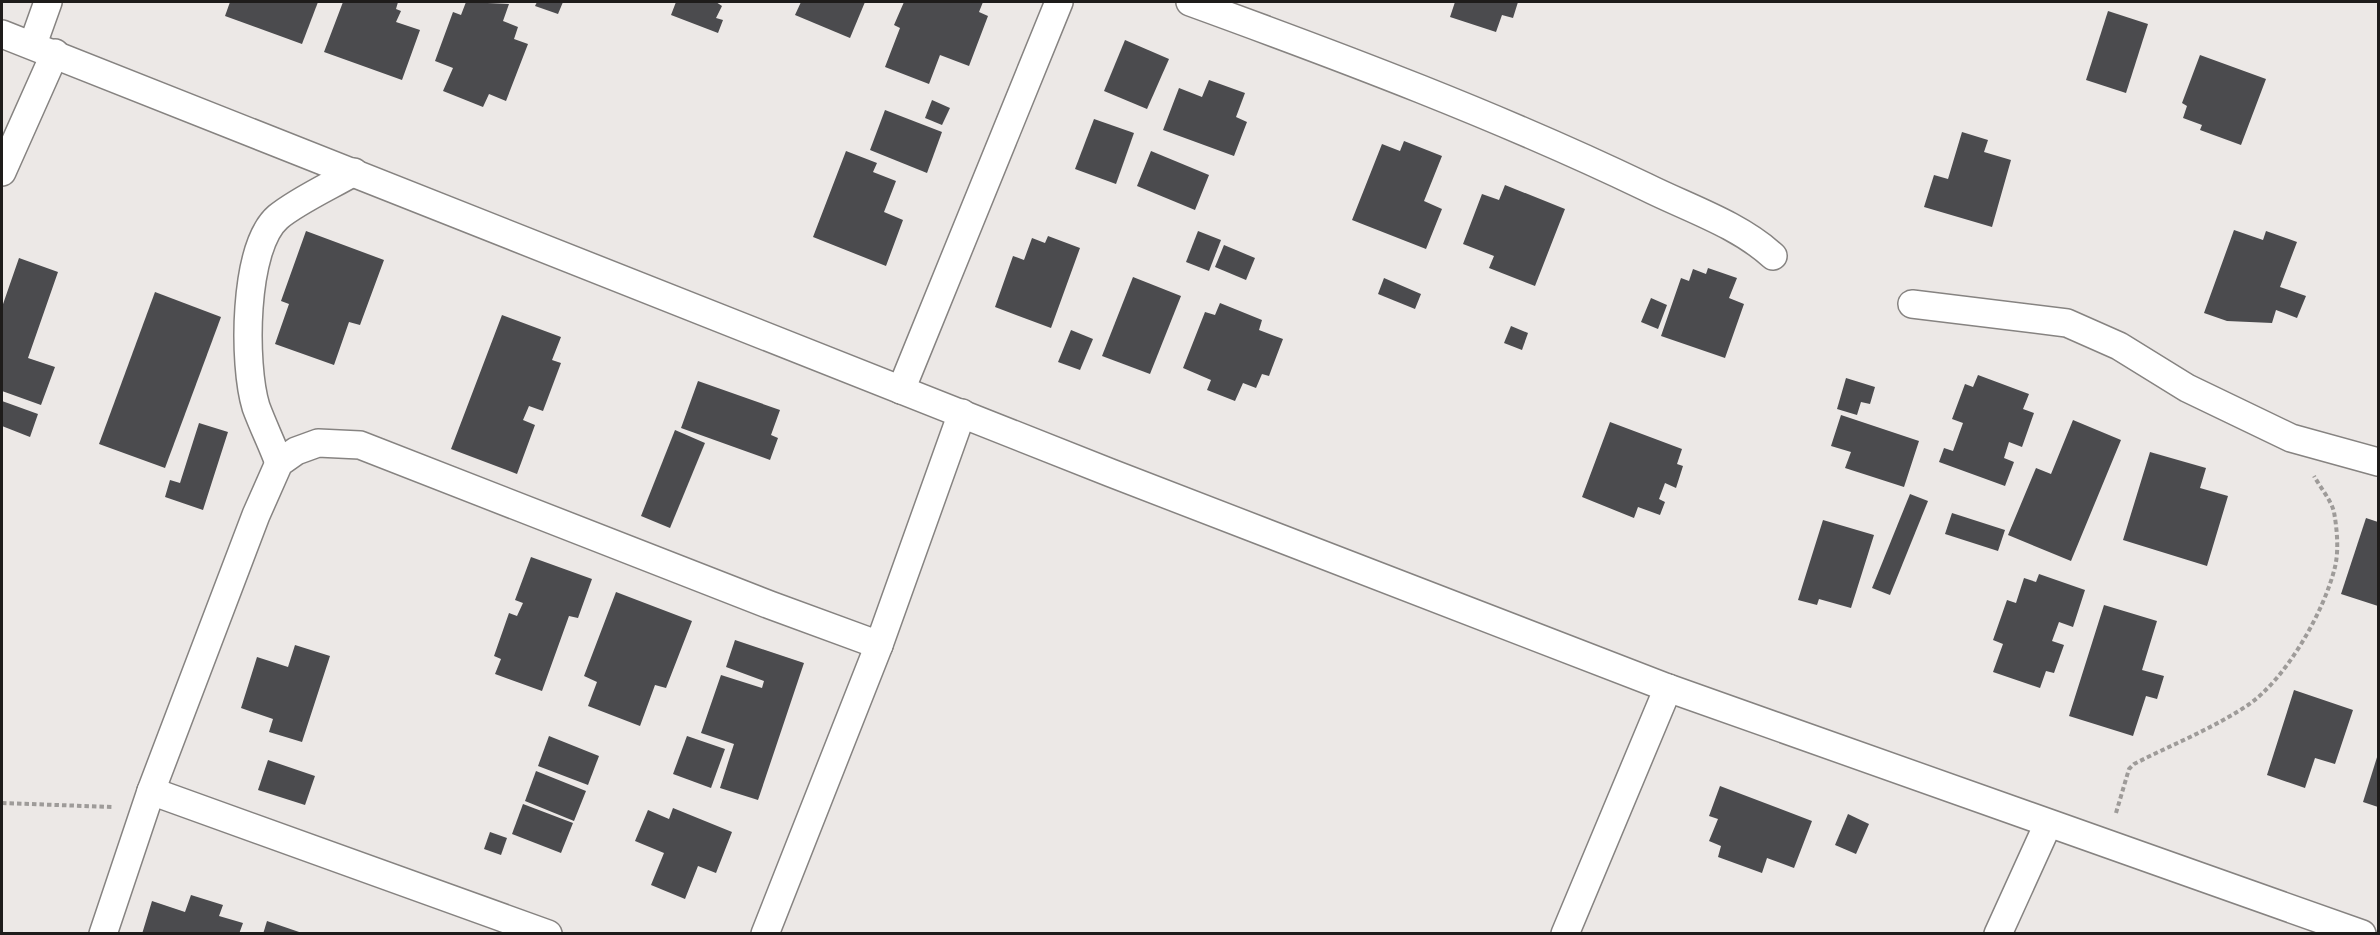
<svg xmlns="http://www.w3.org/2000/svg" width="2380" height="935" font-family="Merriweather,serif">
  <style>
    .building { fill: #4b4b4e }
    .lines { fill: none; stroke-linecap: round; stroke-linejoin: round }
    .street-casing { stroke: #868381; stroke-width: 30 }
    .path { stroke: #9e9b99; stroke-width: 4; stroke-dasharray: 4.5 3; stroke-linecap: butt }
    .street { stroke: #fff; stroke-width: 27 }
  </style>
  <rect width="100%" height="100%" fill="#ece8e6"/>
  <!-- building -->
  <g class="building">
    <path d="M 230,2 L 318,2 L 302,44 L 225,16 Z"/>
    <path d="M 343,2 L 398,2 L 396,9 L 401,11 L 396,22 L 420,30 L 402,80 L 324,52 Z"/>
    <path d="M 466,2 L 509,4 L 503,21 L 518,27 L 514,39 L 528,44 L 506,101 L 489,94 L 483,107 L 443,91 L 453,68 L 435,61 L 453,12 L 461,15 Z"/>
    <path d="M 537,2 L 563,2 L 558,14 L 535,6 Z"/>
    <path d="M 676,2 L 716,2 L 722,6 L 716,18 L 723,20 L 718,33 L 671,15 Z"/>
    <path d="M 801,2 L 865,2 L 850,38 L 795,15 Z"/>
    <path d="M 904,2 L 983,2 L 979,12 L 988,16 L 969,66 L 940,55 L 929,84 L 885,67 L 900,28 L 894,25 Z"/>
    <path d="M 1455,2 L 1518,2 L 1513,18 L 1502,15 L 1496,32 L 1450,17 Z"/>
    <path d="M 2108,11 L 2148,24 L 2126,93 L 2086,80 Z"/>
    <path d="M 1125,40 L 1169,59 L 1147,109 L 1104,91 Z"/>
    <path d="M 2200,55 L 2266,79 L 2241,145 L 2200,130 L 2202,125 L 2183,118 L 2187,106 L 2182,103 Z"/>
    <path d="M 1209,80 L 1245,93 L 1236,117 L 1247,122 L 1234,156 L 1163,130 L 1179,88 L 1202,97 Z"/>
    <path d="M 932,100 L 950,108 L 942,125 L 925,118 Z"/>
    <path d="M 885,110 L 942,132 L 927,173 L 870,150 Z"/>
    <path d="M 1094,119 L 1134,133 L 1116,184 L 1075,169 Z"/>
    <path d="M 1962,132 L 1988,140 L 1984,152 L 2011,160 L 1992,227 L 1924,207 L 1934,175 L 1948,179 Z"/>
    <path d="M 1404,141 L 1442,156 L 1424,201 L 1442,209 L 1426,249 L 1352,220 L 1382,144 L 1400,151 Z"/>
    <path d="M 846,151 L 877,163 L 873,172 L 896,181 L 884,212 L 903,220 L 886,266 L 813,237 Z"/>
    <path d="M 1151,151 L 1209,175 L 1195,210 L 1137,186 Z"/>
    <path d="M 1505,185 L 1565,209 L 1535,286 L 1489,268 L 1494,256 L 1463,244 L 1482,194 L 1499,200 Z"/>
    <path d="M 2234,230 L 2263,240 L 2266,231 L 2297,242 L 2280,287 L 2306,296 L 2297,318 L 2276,310 L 2272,323 L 2227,321 L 2204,313 Z"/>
    <path d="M 306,231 L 384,260 L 360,325 L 349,322 L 334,365 L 275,344 L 289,304 L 281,301 Z"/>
    <path d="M 1198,231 L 1221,240 L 1209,271 L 1186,262 Z"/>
    <path d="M 1048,236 L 1080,248 L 1051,328 L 995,307 L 1013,256 L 1024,260 L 1032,238 L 1045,243 Z"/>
    <path d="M 1224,245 L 1255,258 L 1246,280 L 1215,267 Z"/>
    <path d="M 19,258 L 58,272 L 28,358 L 55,367 L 41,405 L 2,391 L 2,307 Z"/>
    <path d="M 1708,268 L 1737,278 L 1729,298 L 1744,304 L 1725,358 L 1661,336 L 1681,278 L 1689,281 L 1693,269 L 1706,274 Z"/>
    <path d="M 1133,277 L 1181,296 L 1150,374 L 1102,356 Z"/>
    <path d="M 1384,278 L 1421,294 L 1415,309 L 1378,294 Z"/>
    <path d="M 155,292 L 221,317 L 165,468 L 99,444 Z"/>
    <path d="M 1651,298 L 1667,305 L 1658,329 L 1641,322 Z"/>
    <path d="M 1220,303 L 1262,320 L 1259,330 L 1283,339 L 1269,376 L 1262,374 L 1256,388 L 1243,383 L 1235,401 L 1207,390 L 1211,380 L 1183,368 L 1205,312 L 1215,315 Z"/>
    <path d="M 502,315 L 561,337 L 552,360 L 561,363 L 543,411 L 529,406 L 523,420 L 535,425 L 517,474 L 451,449 Z"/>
    <path d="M 1511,326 L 1528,333 L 1522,350 L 1504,343 Z"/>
    <path d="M 1071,330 L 1093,339 L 1080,370 L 1058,362 Z"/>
    <path d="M 1978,375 L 2029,394 L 2023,409 L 2034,413 L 2022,447 L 2009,442 L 2004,458 L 2014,462 L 2005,486 L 1939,462 L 1944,448 L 1953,451 L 1963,423 L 1952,419 L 1965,384 L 1973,387 Z"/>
    <path d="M 1846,378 L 1875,387 L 1870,404 L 1861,402 L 1857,415 L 1837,409 Z"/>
    <path d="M 698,381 L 780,410 L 771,435 L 778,438 L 770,460 L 681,428 Z"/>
    <path d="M 2,401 L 38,414 L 30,437 L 2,426 Z"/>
    <path d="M 1841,415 L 1919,441 L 1904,487 L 1845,468 L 1851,452 L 1831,446 Z"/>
    <path d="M 2073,420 L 2121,440 L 2071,561 L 2008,535 L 2036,468 L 2051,474 Z"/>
    <path d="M 1610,422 L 1682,449 L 1677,464 L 1683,466 L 1676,488 L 1665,483 L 1659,499 L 1665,502 L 1660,515 L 1638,507 L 1634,518 L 1582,497 Z"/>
    <path d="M 199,423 L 228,432 L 203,510 L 165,497 L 170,480 L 180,483 Z"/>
    <path d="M 675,430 L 705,443 L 670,528 L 641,516 Z"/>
    <path d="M 2150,452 L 2206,468 L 2200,488 L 2228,496 L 2207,566 L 2123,540 Z"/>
    <path d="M 1910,494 L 1928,501 L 1890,595 L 1872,588 Z"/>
    <path d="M 1952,513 L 2005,530 L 1998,551 L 1945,534 Z"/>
    <path d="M 2366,518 L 2378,522 L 2378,606 L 2341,594 Z"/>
    <path d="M 1823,520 L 1874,535 L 1851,608 L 1819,599 L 1817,605 L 1798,600 Z"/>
    <path d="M 531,557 L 592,579 L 578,618 L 569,616 L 542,691 L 495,674 L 501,659 L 494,656 L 509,613 L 517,616 L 523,603 L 515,600 Z"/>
    <path d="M 2039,574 L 2085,590 L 2073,627 L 2059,622 L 2052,641 L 2064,645 L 2054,673 L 2046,671 L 2040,688 L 1993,672 L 2003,644 L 1993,640 L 2007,600 L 2016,603 L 2024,578 L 2036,582 Z"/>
    <path d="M 616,592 L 692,621 L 666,688 L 655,685 L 640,726 L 588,706 L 597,682 L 584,676 Z"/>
    <path d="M 2104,605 L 2157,621 L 2142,670 L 2164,676 L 2157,699 L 2146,696 L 2133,736 L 2069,716 Z"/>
    <path d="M 735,640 L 804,663 L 758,800 L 720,788 L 734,744 L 701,733 L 721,675 L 762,688 L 764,681 L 726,667 Z"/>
    <path d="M 295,645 L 330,656 L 302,742 L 269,732 L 273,719 L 241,708 L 257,657 L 288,667 Z"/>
    <path d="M 2294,690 L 2353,710 L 2335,764 L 2315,758 L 2305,788 L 2267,775 Z"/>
    <path d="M 549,736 L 599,756 L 588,785 L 538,766 Z"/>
    <path d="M 687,736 L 725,749 L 711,788 L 673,774 Z"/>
    <path d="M 2378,754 L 2378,807 L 2363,802 Z"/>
    <path d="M 268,760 L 315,776 L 305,805 L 258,790 Z"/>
    <path d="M 536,771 L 586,791 L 574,821 L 525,801 Z"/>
    <path d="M 1720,786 L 1812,821 L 1794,868 L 1767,858 L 1762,873 L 1718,857 L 1721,846 L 1709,841 L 1718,819 L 1709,816 Z"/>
    <path d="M 523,804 L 573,823 L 561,853 L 512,834 Z"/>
    <path d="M 673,808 L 732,832 L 716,873 L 698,866 L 685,899 L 651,885 L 664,853 L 635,841 L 648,810 L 669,819 Z"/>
    <path d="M 1848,814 L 1869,824 L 1856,854 L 1835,845 Z"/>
    <path d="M 490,832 L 507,838 L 501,855 L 484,849 Z"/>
    <path d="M 191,895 L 223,905 L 219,916 L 243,923 L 239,934 L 142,934 L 152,901 L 185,912 Z"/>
    <path d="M 267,921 L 302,933 L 302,934 L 263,934 Z"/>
  </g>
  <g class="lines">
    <!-- street casing -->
    <g class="street-casing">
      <g id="street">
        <path d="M 1190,2 C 1344,58 1498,116 1646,187 C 1688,208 1738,224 1773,256"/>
        <path d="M 2,34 L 1111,473 L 1668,688 L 2362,934"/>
        <path d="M 33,44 L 48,2"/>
        <path d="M 2,172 L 55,53"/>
        <path d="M 1912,304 L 2067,323 L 2119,346 L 2187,388 L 2291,438 L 2378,462"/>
        <path d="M 901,390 L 1059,2"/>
        <path d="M 279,463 C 272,444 263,426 256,407 C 243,365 243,247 278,217 C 297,201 332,185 354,172"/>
        <path d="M 151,791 L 548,934"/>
        <path d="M 103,934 L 151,791 L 256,515 L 279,463 L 296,451 L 318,443 L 360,445 L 770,605 L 879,645"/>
        <path d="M 765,934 L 879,645 L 962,413"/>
        <path d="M 1565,934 L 1668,688"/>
        <path d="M 1998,934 L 2048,824"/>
      </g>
    </g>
    <!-- path -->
    <g class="path">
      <path d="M 2,803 L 112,807"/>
      <path d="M 2116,813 L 2129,769 L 2134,764 C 2171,745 2212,729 2248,705 C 2286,679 2324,612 2335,567 C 2339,550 2337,529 2334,512 C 2331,500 2320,487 2314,476"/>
    </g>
    <!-- street -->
    <use href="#street" class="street"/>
  </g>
  <!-- border -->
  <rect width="2380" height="935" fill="none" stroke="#1e1c1b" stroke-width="6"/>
</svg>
